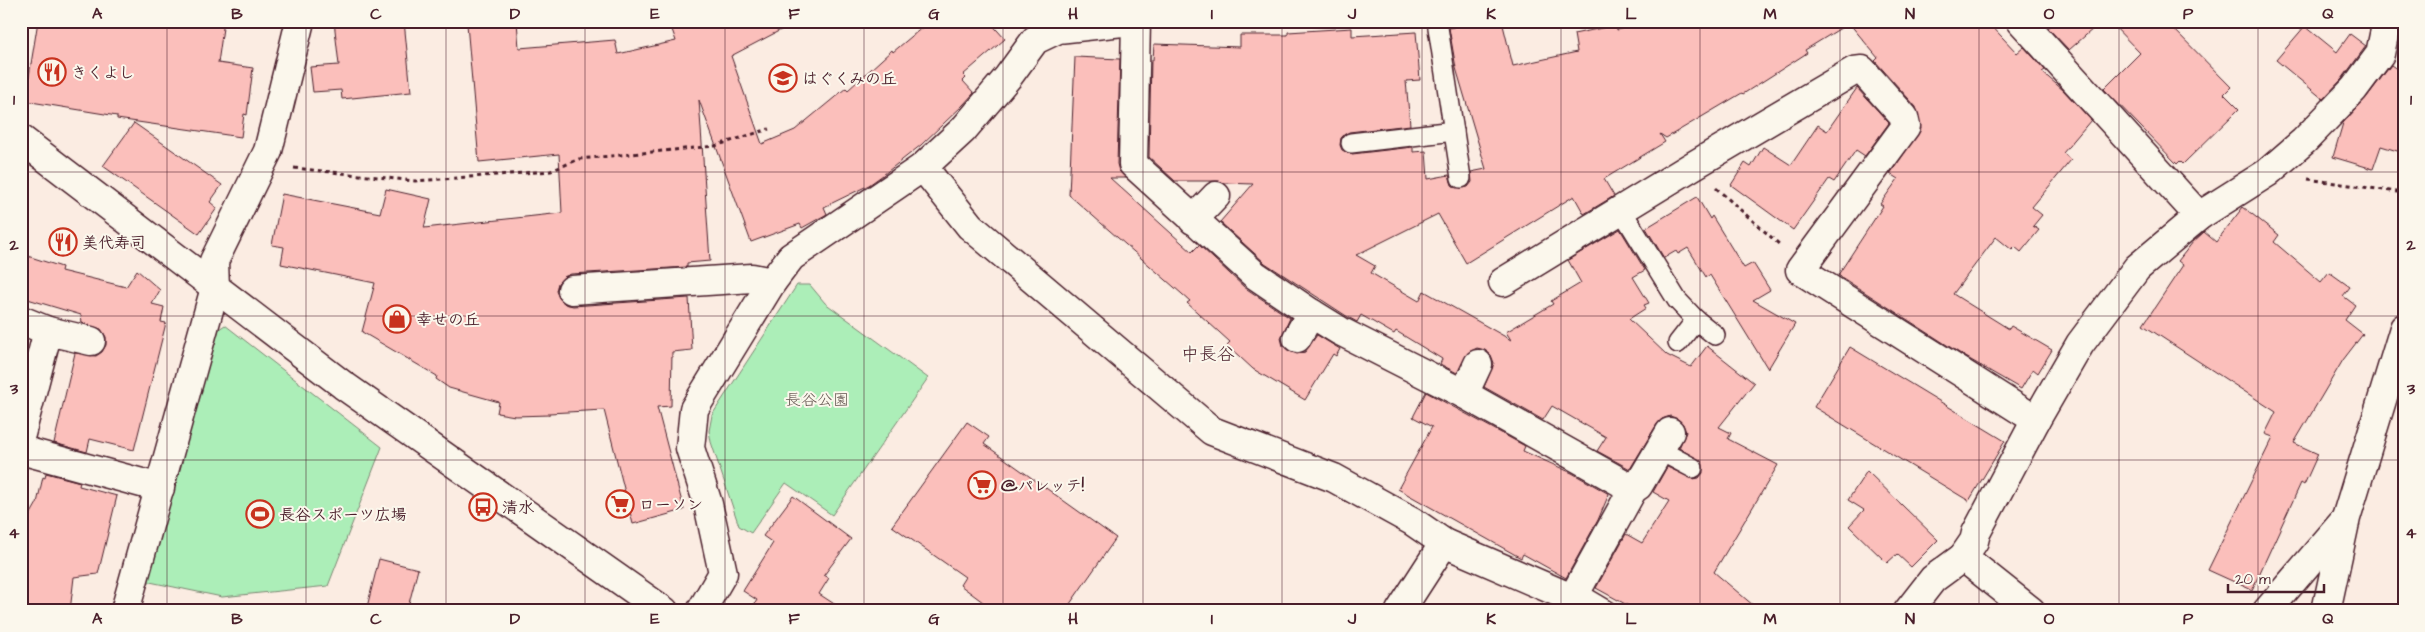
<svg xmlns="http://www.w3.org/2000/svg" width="2425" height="632" font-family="'Architects Daughter','Klee One',sans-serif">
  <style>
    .green { fill: #aceeb8; stroke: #7b8672 }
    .building { fill: #fbbfbb; stroke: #4a1f2b }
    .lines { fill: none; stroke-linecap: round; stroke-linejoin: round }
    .lane-casing { stroke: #4a1f2b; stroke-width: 22 }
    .street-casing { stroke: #4a1f2b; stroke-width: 31 }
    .secondary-casing { stroke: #4a1f2b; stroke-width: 31 }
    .path { stroke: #4a1f2b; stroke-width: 3; stroke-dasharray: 4 4; stroke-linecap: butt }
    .lane { stroke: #fbf7ec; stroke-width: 19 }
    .street { stroke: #fbf7ec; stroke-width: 28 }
    .secondary { stroke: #fbf7ec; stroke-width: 28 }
    .grid { fill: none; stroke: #4a1f2b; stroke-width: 1; stroke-opacity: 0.55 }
    .labels { text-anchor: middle; stroke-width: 4; stroke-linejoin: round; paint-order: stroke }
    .poi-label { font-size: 16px; font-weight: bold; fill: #4a1f2b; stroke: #fbf7ec; text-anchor: start }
    .park-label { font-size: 16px; fill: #62534e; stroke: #fbf7ec }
    .neighbourhood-label { font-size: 18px; fill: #4a1f2b; stroke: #fbf7ec }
    .neatline { fill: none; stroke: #4a1f2b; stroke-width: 2 }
    .grid-label { font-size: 16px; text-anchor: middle; font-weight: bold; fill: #4a1f2b }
  </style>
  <rect width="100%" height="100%" fill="#fbece2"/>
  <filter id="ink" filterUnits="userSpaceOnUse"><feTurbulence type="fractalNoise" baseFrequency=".02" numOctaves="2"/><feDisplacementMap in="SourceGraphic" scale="10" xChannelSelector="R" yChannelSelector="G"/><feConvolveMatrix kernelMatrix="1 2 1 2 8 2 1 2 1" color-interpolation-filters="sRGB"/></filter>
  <g filter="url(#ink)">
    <!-- green -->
    <g class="green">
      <path d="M 797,285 L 810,285 L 825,303 L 928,378 L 832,515 L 786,483 L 751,533 L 739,526 L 711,442 L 709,431 L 712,415 Z"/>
      <path d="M 225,325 L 382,447 L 328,586 L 222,597 L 145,581 L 219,329 Z"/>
    </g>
    <!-- building -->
    <g class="building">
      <path d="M 38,21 L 224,21 L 218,63 L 253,68 L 247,115 L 244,114 L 241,137 L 117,119 L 117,116 L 25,101 Z"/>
      <path d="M 334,21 L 404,21 L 411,92 L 342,99 L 341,90 L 313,92 L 310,67 L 339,65 Z"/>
      <path d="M 494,21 L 517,21 L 519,48 L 615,40 L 618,54 L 676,41 L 669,21 L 798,21 L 731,56 L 762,144 L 795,130 L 846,88 L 848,90 L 892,50 L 893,52 L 930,21 L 989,21 L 1005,39 L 963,75 L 966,78 L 963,81 L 974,93 L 963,105 L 921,145 L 883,175 L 869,185 L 824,207 L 827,214 L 802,228 L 800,224 L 751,242 L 699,100 L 710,261 L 687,263 L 687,267 L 571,274 L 564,277 L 558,283 L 556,291 L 559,298 L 565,304 L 573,306 L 689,298 L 692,350 L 672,352 L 671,406 L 657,407 L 684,510 L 633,524 L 604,410 L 549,413 L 549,415 L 515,416 L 497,413 L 499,402 L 449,388 L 436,379 L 437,376 L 362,332 L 375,283 L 281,264 L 284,247 L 272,245 L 282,194 L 380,213 L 386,189 L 431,199 L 424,228 L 562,213 L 559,154 L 479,162 L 467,24 Z"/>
      <path d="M 1453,21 L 1502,21 L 1513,66 L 1577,52 L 1574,34 L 1616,25 L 1617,30 L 1655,21 L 1987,21 L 2017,53 L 2024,47 L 2045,70 L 2042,72 L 2063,90 L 2091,120 L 2063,153 L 2071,160 L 2032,207 L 2042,215 L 2033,226 L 2039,230 L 2021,252 L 2015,247 L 2012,250 L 1996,237 L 1953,294 L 2009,329 L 2011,326 L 2052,350 L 2038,373 L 2033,369 L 2021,389 L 1964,356 L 1838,275 L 1883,206 L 1880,204 L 1898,179 L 1890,174 L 1921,129 L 1916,107 L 1875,61 L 1878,58 L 1849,23 L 1805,50 L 1807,53 L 1743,94 L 1742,93 L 1666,138 L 1660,134 L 1665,142 L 1604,179 L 1614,196 L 1584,214 L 1574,196 L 1466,263 L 1438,214 L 1356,255 L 1375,266 L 1371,273 L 1419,301 L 1424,291 L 1511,340 L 1506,332 L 1553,304 L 1551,301 L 1581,283 L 1568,260 L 1620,229 L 1645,270 L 1633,277 L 1649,303 L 1644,305 L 1646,308 L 1629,319 L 1667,355 L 1691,367 L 1707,346 L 1754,383 L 1719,427 L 1731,433 L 1728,439 L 1778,465 L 1714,572 L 1760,611 L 1638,611 L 1596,588 L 1626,534 L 1642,543 L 1669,501 L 1653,492 L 1667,467 L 1693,479 L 1699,478 L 1703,473 L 1702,462 L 1679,448 L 1686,432 L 1683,424 L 1678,419 L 1670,416 L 1662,419 L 1657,424 L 1630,469 L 1597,451 L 1606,437 L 1552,406 L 1543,420 L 1484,387 L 1494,363 L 1491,355 L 1485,350 L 1477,348 L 1469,352 L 1457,373 L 1440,364 L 1442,359 L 1396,331 L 1394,334 L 1361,315 L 1357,322 L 1348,317 L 1265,263 L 1220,222 L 1253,184 L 1224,183 L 1219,181 L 1175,181 L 1149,157 L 1151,60 L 1153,60 L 1154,44 L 1240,47 L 1240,35 L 1288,35 L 1288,32 L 1352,28 L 1352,36 L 1416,32 L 1420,80 L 1406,81 L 1410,125 L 1349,132 L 1341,138 L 1340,145 L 1342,150 L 1352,154 L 1413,147 L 1413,152 L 1426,151 L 1428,179 L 1449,175 L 1452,185 L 1456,188 L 1468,187 L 1472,182 L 1471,172 L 1486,169 L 1456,68 L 1449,28 L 1454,27 Z"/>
      <path d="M 2056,21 L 2102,21 L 2069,50 L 2048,28 Z"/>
      <path d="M 2109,21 L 2166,21 L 2231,87 L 2224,94 L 2239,109 L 2183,164 L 2180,161 L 2177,164 L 2104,89 L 2140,53 Z"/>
      <path d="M 2305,26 L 2337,52 L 2350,34 L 2366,46 L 2342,79 L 2323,99 L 2276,60 Z"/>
      <path d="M 1075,57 L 1120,59 L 1117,164 L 1119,171 L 1126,178 L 1110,178 L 1192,252 L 1199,245 L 1244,287 L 1290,318 L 1281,338 L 1283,346 L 1289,351 L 1297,354 L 1305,352 L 1317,335 L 1340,349 L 1336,356 L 1333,354 L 1305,400 L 1253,369 L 1227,345 L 1230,342 L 1187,303 L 1190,301 L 1069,195 Z"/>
      <path d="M 2391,65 L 2404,74 L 2404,153 L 2381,146 L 2373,169 L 2333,157 L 2343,123 L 2366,98 Z"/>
      <path d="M 1857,88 L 1889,123 L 1865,156 L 1856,150 L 1834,182 L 1829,179 L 1793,230 L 1731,185 L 1745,163 L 1751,167 L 1763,147 L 1791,165 L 1818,125 L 1827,131 Z"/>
      <path d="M 134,123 L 222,185 L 210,202 L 217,208 L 199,234 L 103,166 Z"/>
      <path d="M 1697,197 L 1710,219 L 1712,216 L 1744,268 L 1753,263 L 1770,290 L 1753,300 L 1795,324 L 1768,369 L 1710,275 L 1706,277 L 1688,248 L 1678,254 L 1676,251 L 1664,258 L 1646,228 Z"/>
      <path d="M 2243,207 L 2279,235 L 2274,242 L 2321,282 L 2329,272 L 2350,287 L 2343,296 L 2355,305 L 2345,320 L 2363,334 L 2343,360 L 2294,443 L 2318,454 L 2304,485 L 2301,483 L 2252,590 L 2208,570 L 2273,437 L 2265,434 L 2276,412 L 2143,325 L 2183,265 L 2178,261 L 2193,242 L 2204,232 L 2216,242 Z"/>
      <path d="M 21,254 L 62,267 L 61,271 L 126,287 L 137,270 L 160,290 L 152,304 L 164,307 L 161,322 L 166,323 L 134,450 L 90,439 L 87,452 L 54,443 L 75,353 L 96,356 L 102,352 L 106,345 L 106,337 L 101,329 L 82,323 L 81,315 L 21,297 Z"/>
      <path d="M 1850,347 L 2005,441 L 1969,501 L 1814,407 Z"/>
      <path d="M 1426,392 L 1525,446 L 1523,451 L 1572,473 L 1609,494 L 1598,520 L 1566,578 L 1523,554 L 1521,558 L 1398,489 L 1432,427 L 1413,417 Z"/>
      <path d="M 967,422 L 989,437 L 984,444 L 1116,538 L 1065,611 L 995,611 L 960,585 L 965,577 L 892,526 Z"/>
      <path d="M 1867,471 L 1938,540 L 1911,567 L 1897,554 L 1887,563 L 1849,526 L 1864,510 L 1848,500 Z"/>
      <path d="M 46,473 L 80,482 L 79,486 L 117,496 L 98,574 L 74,577 L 70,611 L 21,611 L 21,531 L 37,503 L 43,477 L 45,478 Z"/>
      <path d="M 793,496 L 851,539 L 824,575 L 829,578 L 819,594 L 845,611 L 750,611 L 757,600 L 743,591 L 773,543 L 763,536 Z"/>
      <path d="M 379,559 L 418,569 L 407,611 L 366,611 Z"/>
    </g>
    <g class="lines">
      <!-- lane casing -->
      <g class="lane-casing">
        <g id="lane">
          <path d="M 1437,21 L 1461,178"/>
          <path d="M 1351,143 L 1454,131"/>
          <path d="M 1622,211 L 1677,300 L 1696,320 L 1678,343"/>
          <path d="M 1696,320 L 1715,335"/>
          <path d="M 1659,450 L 1693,468"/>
          <path d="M 1576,592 L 1608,611"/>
        </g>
      </g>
      <!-- street casing -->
      <g class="street-casing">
        <g id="street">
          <path d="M 2021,21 L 2199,216"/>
          <path d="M 923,167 L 970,226 L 1212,431 L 1334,478 L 1412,521 L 1444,543 L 1567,596 L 1576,592 L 1633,489 L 1464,394 L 1340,331 L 1311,313 L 1255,275 L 1133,164 L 1136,21"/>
          <path d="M 1193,220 L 1216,196"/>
          <path d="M 1503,282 L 1691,167 L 1854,71 L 1862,70 L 1904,117 L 1906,126 L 1800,270 L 2036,420"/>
          <path d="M 572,290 L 752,278 L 772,282"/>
          <path d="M 21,320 L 48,331 L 91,341"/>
          <path d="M 1297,338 L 1311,313"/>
          <path d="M 1464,394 L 1478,364"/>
          <path d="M 21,434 L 48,331"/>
          <path d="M 21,450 L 160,488"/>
          <path d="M 1633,489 L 1638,486 L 1670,432"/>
          <path d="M 125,611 L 215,288 L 214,261 L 268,151 L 300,21"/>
          <path d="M 701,611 L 723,573 L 708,504 L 690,448 L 694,409 L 772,282 L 791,257 L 923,167 L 963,130 L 1008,77 L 1035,40 L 1058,29 L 1132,21"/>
          <path d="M 1400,611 L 1444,543"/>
          <path d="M 1908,611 L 1933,579 L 1963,557"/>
          <path d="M 2031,611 L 1963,557 L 1974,541 L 1976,533 L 2036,420 L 2080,344 L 2137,268 L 2199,216 L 2267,173 L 2304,141 L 2354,89 L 2380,54 L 2386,25"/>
          <path d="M 2267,611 L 2344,521"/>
          <path d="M 2326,611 L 2346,518 L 2404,328"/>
        </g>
      </g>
      <!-- secondary casing -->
      <g class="secondary-casing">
        <path id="secondary" d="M 21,139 L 343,385 L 664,611"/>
      </g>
      <!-- path -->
      <g class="path">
        <path d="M 294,168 L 415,181 L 551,171 L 579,159 L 715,146 L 769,129"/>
        <path d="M 2308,179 L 2404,193"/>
        <path d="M 1716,188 L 1780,245"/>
      </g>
      <!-- lane -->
      <use href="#lane" class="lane"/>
      <!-- street -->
      <use href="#street" class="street"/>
      <!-- secondary -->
      <use href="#secondary" class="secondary"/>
    </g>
  </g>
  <!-- grid -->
  <path class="grid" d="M 167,21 L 167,611M 306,21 L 306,611M 446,21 L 446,611M 585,21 L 585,611M 725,21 L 725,611M 864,21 L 864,611M 1003,21 L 1003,611M 1143,21 L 1143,611M 1282,21 L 1282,611M 1422,21 L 1422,611M 1561,21 L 1561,611M 1700,21 L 1700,611M 1840,21 L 1840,611M 1979,21 L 1979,611M 2119,21 L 2119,611M 2258,21 L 2258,611M 21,172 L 2404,172M 21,316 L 2404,316M 21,460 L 2404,460"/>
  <!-- icons -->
  <defs>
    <g id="restaurant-ring" transform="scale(1.4375)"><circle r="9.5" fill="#fbf7ec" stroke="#c8321e" stroke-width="1.5"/><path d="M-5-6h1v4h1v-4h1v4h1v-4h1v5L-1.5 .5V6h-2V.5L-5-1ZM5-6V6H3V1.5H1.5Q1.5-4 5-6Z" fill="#c8321e"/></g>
    <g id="school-ring" transform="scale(1.4375)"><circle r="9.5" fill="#fbf7ec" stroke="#c8321e" stroke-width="1.5"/><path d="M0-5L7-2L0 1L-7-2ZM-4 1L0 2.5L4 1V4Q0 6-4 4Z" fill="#c8321e"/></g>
    <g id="shop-ring" transform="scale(1.4375)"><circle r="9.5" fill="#fbf7ec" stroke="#c8321e" stroke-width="1.5"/><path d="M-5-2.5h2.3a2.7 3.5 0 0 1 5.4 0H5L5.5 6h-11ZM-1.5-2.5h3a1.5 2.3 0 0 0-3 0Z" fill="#c8321e"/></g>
    <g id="supermarket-ring" transform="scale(1.4375)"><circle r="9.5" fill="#fbf7ec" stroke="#c8321e" stroke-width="1.5"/><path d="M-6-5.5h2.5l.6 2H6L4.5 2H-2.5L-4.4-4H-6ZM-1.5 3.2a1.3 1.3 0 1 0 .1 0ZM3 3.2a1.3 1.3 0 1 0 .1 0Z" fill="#c8321e"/></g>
    <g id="bus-ring" transform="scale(1.4375)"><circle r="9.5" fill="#fbf7ec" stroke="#c8321e" stroke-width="1.5"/><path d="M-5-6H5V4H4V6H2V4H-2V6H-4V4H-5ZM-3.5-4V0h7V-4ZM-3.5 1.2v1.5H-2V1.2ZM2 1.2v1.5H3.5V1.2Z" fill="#c8321e"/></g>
    <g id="stadium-ring" transform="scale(1.4375)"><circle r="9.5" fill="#fbf7ec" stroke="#c8321e" stroke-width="1.5"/><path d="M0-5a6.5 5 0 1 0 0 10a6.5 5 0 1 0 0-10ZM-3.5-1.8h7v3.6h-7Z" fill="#c8321e"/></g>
  </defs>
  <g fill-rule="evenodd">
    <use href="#restaurant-ring" x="52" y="72"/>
    <use href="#school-ring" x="783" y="78"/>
    <use href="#restaurant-ring" x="63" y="242"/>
    <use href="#shop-ring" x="397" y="319"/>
    <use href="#supermarket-ring" x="982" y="485"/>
    <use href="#supermarket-ring" x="620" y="504"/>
    <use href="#bus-ring" x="483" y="507"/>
    <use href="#stadium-ring" x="260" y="514"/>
  </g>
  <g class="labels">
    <!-- poi labels -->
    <g class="poi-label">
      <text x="71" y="78">きくよし</text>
      <text x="802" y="84">はぐくみの丘</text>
      <text x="82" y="248">美代寿司</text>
      <text x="416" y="325">幸せの丘</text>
      <text x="1001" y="491">@パレッテ!</text>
      <text x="639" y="510">ローソン</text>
      <text x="502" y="513">清水</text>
      <text x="279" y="520">長谷スポーツ広場</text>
    </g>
    <!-- park labels -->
    <g class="park-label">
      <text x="817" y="405">長谷公園</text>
    </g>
    <!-- neighbourhood labels -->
    <g class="neighbourhood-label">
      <text x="1208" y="360">中長谷</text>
    </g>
  </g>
  <!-- margin -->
  <rect width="2425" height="632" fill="none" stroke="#fbf7ec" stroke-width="55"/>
  <!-- scale -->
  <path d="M2228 584v8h96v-8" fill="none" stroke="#4a1f2b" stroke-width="2.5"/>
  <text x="2235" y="584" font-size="15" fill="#4a1f2b" stroke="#fbf7ec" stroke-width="4" paint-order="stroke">20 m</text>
  <rect x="28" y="28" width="2370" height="576" class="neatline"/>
  <g class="grid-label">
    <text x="97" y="19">A</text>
    <text x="237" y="19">B</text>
    <text x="376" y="19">C</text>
    <text x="515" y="19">D</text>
    <text x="655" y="19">E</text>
    <text x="794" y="19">F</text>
    <text x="934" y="19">G</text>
    <text x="1073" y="19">H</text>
    <text x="1212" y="19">I</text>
    <text x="1352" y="19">J</text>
    <text x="1491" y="19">K</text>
    <text x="1631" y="19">L</text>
    <text x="1770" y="19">M</text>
    <text x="1910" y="19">N</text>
    <text x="2049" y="19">O</text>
    <text x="2188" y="19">P</text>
    <text x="2328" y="19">Q</text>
    <text x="14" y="105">1</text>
    <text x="2411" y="105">1</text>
    <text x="14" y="250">2</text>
    <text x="2411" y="250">2</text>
    <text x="14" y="394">3</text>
    <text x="2411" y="394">3</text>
    <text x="14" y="538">4</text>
    <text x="2411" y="538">4</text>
    <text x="97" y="624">A</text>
    <text x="237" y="624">B</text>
    <text x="376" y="624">C</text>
    <text x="515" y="624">D</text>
    <text x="655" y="624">E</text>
    <text x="794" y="624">F</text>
    <text x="934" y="624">G</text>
    <text x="1073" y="624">H</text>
    <text x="1212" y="624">I</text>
    <text x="1352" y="624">J</text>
    <text x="1491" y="624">K</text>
    <text x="1631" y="624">L</text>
    <text x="1770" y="624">M</text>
    <text x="1910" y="624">N</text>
    <text x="2049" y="624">O</text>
    <text x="2188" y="624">P</text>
    <text x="2328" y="624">Q</text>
  </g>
</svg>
